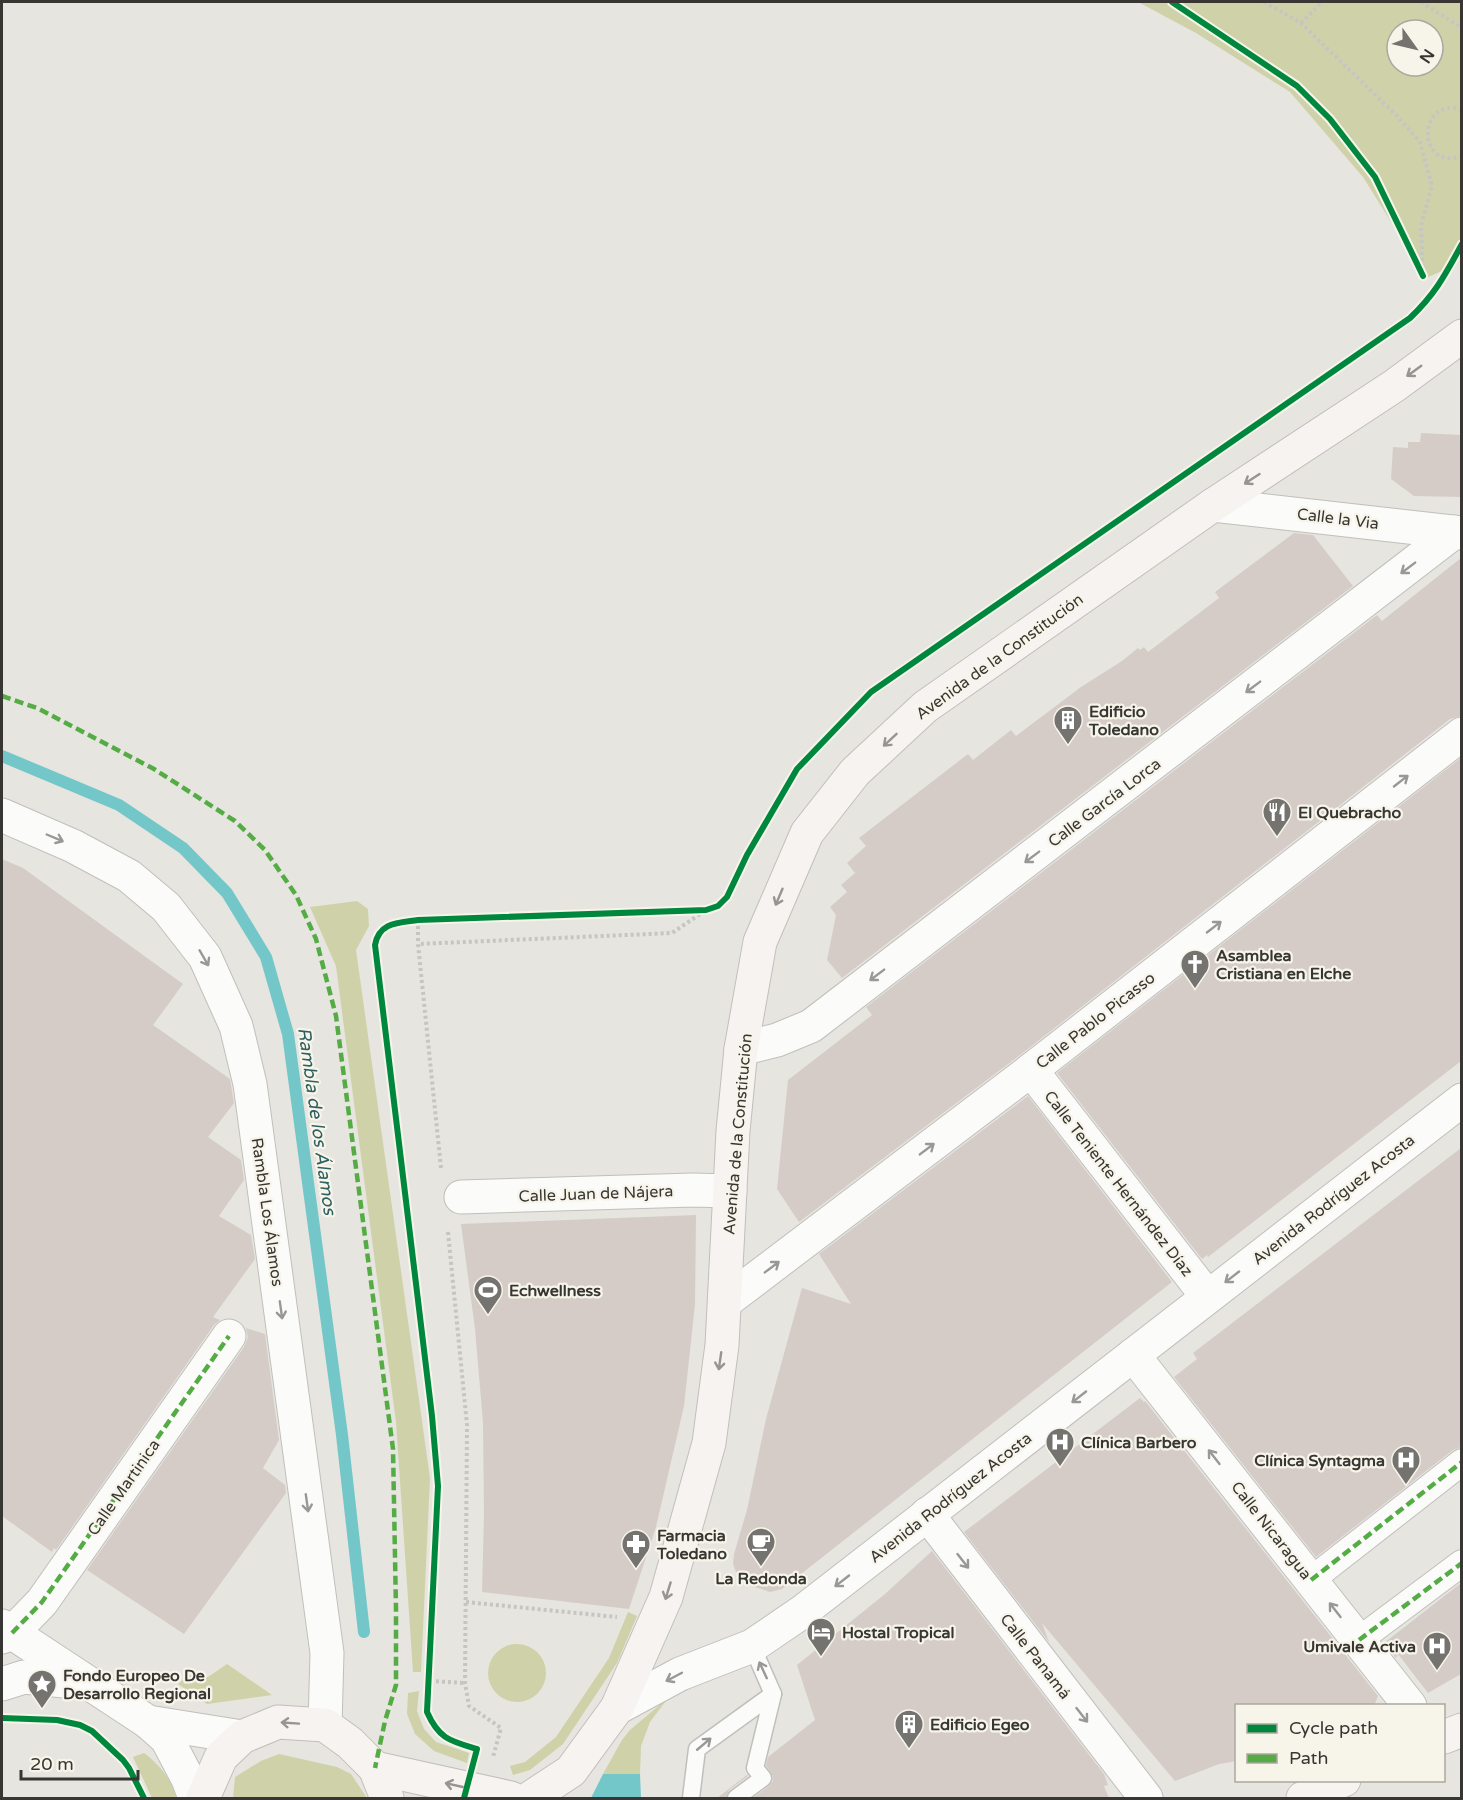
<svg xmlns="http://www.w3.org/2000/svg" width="1463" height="1800" font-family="'Varela Round',sans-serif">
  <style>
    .green { fill: #cfd2a8; fill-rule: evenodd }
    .water { fill: #74c7c8 }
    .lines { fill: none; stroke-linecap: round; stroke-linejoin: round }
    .stream { stroke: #74c7c8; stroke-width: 12 }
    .building { fill: #d5ccc7 }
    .service-casing { stroke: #c0bfbb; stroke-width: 19 }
    .pedestrian-casing { stroke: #c0bfbb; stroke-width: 28 }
    .minor-casing { stroke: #c0bfbb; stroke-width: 35 }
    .secondary-casing { stroke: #c0bfbb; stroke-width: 35 }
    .path { stroke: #c5c5c2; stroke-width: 4; stroke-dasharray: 3 3; stroke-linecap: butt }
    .service { stroke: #fbfbfa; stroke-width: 16 }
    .pedestrian { stroke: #fbfbfa; stroke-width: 26 }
    .minor { stroke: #fbfbfa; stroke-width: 33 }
    .secondary { stroke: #f7f3f1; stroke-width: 33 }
    .quiet { stroke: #55ac45; stroke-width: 4.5; stroke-dasharray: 9 4.5; stroke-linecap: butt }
    .cycleway-casing { stroke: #f7f4ea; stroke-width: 10 }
    .cycleway { stroke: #00873e; stroke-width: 6 }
    .oneway { stroke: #979492 }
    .oneway2 { stroke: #999896 }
    .labels { text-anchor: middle; stroke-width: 4.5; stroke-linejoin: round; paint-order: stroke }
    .street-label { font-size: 16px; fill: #373632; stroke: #f7f4ea }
    .poi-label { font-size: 16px; font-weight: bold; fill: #373632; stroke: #f7f4ea; text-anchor: start }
    .water-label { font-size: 18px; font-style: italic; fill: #2e5f61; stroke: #f7f4ea }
  </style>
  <rect width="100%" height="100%" fill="#e6e5e0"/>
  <!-- green -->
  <g class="green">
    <path d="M 1138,2 L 1461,2 L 1461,243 L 1442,271 L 1426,278 L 1363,177 L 1290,92 L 1196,33 ZM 1397,30 L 1433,30 L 1433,66 L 1397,66 Z"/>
    <path d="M 357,901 L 368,909 L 369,926 L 356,950 L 430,1478 L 421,1672 L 413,1672 L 396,1422 L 336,966 L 310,907 Z"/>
    <path d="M 628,1612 L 637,1616 L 617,1663 L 563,1744 L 530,1770 L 513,1775 L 510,1766 L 525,1762 L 556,1737 L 609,1658 Z"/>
    <circle cx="517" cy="1673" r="29"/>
    <path d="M 227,1664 L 272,1695 L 207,1704 L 178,1684 L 188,1675 L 208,1677 Z"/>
    <path d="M 419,1691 L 417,1711 L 424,1729 L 436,1742 L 469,1753 L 467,1763 L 434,1751 L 415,1734 L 407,1714 L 408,1693 Z"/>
    <path d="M 668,1698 L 650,1722 L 641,1746 L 640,1774 L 603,1774 L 622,1740 L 630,1730 Z"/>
    <path d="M 144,1753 C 159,1764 172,1780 176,1798 L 152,1798 L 133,1757 Z"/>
    <path d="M 279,1754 L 337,1767 L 351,1774 L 367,1798 L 233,1798 L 235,1777 L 261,1761 Z"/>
  </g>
  <!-- water -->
  <path class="water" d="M 603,1774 L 640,1774 L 641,1798 L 591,1798 Z"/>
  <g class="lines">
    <!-- stream -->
    <path class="stream" d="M 2,756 L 119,805 L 183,848 L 227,893 L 266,957 L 288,1034 L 342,1435 L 364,1632"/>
  </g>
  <!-- building -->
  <g class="building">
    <path d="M 1421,433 L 1461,435 L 1461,497 L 1414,496 L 1391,479 L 1393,447 L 1408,448 L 1408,442 L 1420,442 Z"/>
    <path d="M 1294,533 L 1313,535 L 1353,586 L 842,978 L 827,960 L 836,915 L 830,907 L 847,892 L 841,885 L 855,873 L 847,863 L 866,846 L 859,838 L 968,754 L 973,760 L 1011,730 L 1016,736 L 1081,687 L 1122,661 L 1138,648 L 1140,650 L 1144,647 L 1148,652 L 1219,598 L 1215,592 Z"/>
    <path d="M 1461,558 L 1461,716 L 1450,719 L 1020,1055 L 799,1222 L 777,1189 L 788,1080 L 872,1015 L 866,1007 L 1377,615 L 1382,621 Z"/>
    <path d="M 1461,758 L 1461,1061 L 1208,1257 L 1207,1255 L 1202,1259 L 1057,1073 Z"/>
    <path d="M 2,859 L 23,868 L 183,984 L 153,1025 L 230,1079 L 234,1103 L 208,1137 L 241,1160 L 244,1180 L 219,1216 L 251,1235 L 255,1259 L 213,1317 L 220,1320 L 214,1325 L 56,1550 L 54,1548 L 52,1552 L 2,1516 Z"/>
    <path d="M 1028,1096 L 1172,1282 L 782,1589 L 770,1592 L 749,1585 L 736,1572 L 733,1564 L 734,1554 L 747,1510 L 766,1419 L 802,1288 L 851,1304 L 819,1254 Z"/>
    <path d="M 1461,1148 L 1461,1447 L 1453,1450 L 1316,1557 L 1174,1377 L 1197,1359 L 1193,1353 Z"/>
    <path d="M 696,1215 L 695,1304 L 684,1406 L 656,1527 L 629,1609 L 482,1592 L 484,1515 L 483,1423 L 475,1329 L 461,1224 Z"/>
    <path d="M 246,1328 L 265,1334 L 279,1440 L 263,1468 L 285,1485 L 286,1493 L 184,1634 L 87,1570 L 244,1347 L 248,1337 Z"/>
    <path d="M 1140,1398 L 1144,1402 L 1145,1401 L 1378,1696 L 1374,1706 L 1236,1706 L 1236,1761 L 1219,1764 L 1175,1781 L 1042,1623 L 1049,1642 L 964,1532 Z"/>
    <path d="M 932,1551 L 1104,1774 L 1108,1785 L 1104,1786 L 1109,1798 L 753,1798 L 769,1786 L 773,1781 L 773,1776 L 766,1765 L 768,1757 L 815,1720 L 797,1665 L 885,1594 Z"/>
    <path d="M 1461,1583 L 1461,1674 L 1428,1693 L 1398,1654 L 1396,1658 L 1384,1643 Z"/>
    <path d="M 747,1775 L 748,1776 L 729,1790 L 726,1798 L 717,1798 Z"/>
  </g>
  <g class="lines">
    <!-- service casing -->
    <g class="service-casing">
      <g id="service">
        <path d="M 691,1798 L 697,1749 L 773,1694"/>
        <path d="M 736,1798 L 763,1778 L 755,1768 L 773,1694 L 752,1646"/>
      </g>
    </g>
    <!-- pedestrian casing -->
    <g class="pedestrian-casing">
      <g id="pedestrian">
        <path d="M 1311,1580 L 1462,1462"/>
        <path d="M 1359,1640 L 1462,1563"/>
      </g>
    </g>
    <!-- minor casing -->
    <g class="minor-casing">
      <g id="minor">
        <path d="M 1213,505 L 1462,533"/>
        <path d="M 2,815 L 73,846 L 129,876 L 166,907 L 205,957 L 236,1026 L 250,1084 L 327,1653 L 325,1725"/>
        <path d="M 741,1049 L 777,1040 L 811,1026 L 1454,532"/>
        <path d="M 1031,1070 L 1207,1296"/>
        <path d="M 461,1197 L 693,1190 L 730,1191"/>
        <path d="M 725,1302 L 1031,1070 L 1462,734"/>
        <path d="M 1133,1355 L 1410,1706"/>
        <path d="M 927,1514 L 1146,1798"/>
        <path d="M 2,1626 L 148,1722 L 167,1739 L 188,1779 L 195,1798"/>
        <path d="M 2,1637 L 12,1633 L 42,1602 L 229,1336"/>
        <path d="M 2,1684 L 24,1677 L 84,1683"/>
        <path d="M 617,1708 L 680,1674 L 752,1646 L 802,1612 L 1462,1100"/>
        <path d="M 148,1722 L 242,1737"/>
      </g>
    </g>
    <!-- secondary casing -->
    <g class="secondary-casing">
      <g id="secondary">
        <path d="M 1444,1737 L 1462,1730"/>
        <path d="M 375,1768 L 511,1798"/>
        <path d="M 203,1798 L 221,1757 L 242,1737 L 278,1722 L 325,1725 L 350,1743 L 375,1768 L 387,1798"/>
        <path d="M 530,1798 L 571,1771 L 617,1708 L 666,1597 L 709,1443 L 722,1345 L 733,1131 L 741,1049 L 760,942 L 807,833 L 855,772 L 925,707 L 1213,505 L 1394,386 L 1462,336"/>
        <path d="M 1303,1798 L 1344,1780"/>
      </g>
    </g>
    <!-- path -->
    <g class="path">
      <path d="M 1264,2 L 1301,23 L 1397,116 L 1420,142 L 1432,186 L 1421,226 L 1423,276"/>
      <path d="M 1421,2 L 1462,28"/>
      <path d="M 1301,23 L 1322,2"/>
      <path d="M 1462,110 C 1418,95 1415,171 1462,156"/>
      <path d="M 418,920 L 418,944"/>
      <path d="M 441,1168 L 418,944 L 672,933 L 706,910"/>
      <path d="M 448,1232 L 467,1425 L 465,1683 L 469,1706 L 501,1728 L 493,1757"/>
      <path d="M 466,1602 L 617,1617"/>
      <path d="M 430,1681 L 465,1683"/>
    </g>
    <!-- service -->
    <use href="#service" class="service"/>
    <!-- pedestrian -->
    <use href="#pedestrian" class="pedestrian"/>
    <!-- minor -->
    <use href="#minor" class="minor"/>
    <!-- secondary -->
    <use href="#secondary" class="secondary"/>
    <!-- quiet -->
    <g class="quiet">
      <path d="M 2,696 L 37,708 L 154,769 L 235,821 L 265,850 L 296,895 L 316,939 L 336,1016 L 393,1449 L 396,1610 L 396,1685 L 385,1721 L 375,1768"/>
      <path d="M 1311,1580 L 1462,1462"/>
      <path d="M 12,1633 L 42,1602 L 229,1336"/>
      <path d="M 1359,1640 L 1462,1563"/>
    </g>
    <!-- cycleway casing -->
    <g class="cycleway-casing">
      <g id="cycleway">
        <path d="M 1172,2 L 1297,86 L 1330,119 L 1375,177 L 1423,276"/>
        <path d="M 2,1718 L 57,1720 L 80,1725 L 92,1731 L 123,1760 L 129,1768 L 144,1798"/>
        <path d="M 464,1798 L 477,1749 C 450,1741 439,1739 427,1712 L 438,1486 L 432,1416 L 375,945 C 379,922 398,923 418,920 L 706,910 L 718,906 L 727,897 L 747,855 L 797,769 L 871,692 L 1410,318 C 1436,293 1445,275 1462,244"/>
      </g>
    </g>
    <!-- cycleway -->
    <use href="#cycleway" class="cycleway"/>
  </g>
  <!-- one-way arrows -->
  <defs><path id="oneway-shaft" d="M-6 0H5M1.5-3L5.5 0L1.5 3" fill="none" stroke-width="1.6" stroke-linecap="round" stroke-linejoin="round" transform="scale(1.5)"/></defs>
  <g class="oneway">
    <use href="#oneway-shaft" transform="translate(1414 371) rotate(144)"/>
    <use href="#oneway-shaft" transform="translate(1252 479) rotate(147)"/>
    <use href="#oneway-shaft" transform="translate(890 740) rotate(137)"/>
    <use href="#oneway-shaft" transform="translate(779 897) rotate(113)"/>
    <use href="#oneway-shaft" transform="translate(720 1361) rotate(98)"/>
    <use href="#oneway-shaft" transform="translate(668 1591) rotate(107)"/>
    <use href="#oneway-shaft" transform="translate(290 1723) rotate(-176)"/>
    <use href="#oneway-shaft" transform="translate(454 1785) rotate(-167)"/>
  </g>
  <g class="oneway2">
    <use href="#oneway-shaft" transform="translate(1408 568) rotate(143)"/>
    <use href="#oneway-shaft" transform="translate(1253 687) rotate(143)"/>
    <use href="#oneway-shaft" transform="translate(1401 781) rotate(-38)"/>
    <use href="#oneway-shaft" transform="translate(55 838) rotate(23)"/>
    <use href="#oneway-shaft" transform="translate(1032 857) rotate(143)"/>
    <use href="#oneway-shaft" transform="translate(1214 927) rotate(-38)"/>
    <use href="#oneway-shaft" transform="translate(204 958) rotate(60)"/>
    <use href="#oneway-shaft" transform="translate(877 975) rotate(143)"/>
    <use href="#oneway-shaft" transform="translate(927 1149) rotate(-37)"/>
    <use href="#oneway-shaft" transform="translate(772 1267) rotate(-37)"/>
    <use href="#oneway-shaft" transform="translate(1232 1277) rotate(142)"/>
    <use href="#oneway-shaft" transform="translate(281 1310) rotate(82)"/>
    <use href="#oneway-shaft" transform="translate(1079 1397) rotate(142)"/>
    <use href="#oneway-shaft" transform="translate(1214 1457) rotate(-128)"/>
    <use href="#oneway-shaft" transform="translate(307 1503) rotate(82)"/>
    <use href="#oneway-shaft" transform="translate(963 1561) rotate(52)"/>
    <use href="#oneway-shaft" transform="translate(842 1581) rotate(142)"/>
    <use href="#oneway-shaft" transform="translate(1335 1610) rotate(-128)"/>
    <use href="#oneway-shaft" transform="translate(763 1670) rotate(-115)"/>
    <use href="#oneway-shaft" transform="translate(674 1677) rotate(152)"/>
    <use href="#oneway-shaft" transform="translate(1082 1715) rotate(52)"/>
    <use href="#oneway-shaft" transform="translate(704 1744) rotate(-40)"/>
  </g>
  <!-- icons -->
  <defs>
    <g id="building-pin" transform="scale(1.5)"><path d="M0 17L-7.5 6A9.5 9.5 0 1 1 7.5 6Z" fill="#74736f" stroke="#f7f4ea"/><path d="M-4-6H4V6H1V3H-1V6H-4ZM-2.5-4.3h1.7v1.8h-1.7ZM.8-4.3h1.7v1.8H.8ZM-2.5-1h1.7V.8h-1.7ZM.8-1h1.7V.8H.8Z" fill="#fff"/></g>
    <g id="restaurant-pin" transform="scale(1.5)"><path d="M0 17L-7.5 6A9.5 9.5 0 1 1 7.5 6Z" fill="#74736f" stroke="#f7f4ea"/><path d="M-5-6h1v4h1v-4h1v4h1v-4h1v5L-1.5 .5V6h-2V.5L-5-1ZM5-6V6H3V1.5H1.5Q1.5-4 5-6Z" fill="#fff"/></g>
    <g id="church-pin" transform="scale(1.5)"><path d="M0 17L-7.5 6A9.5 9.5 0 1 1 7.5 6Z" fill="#74736f" stroke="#f7f4ea"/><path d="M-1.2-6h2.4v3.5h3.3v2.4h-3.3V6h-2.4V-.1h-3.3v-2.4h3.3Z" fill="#fff"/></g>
    <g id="stadium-pin" transform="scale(1.5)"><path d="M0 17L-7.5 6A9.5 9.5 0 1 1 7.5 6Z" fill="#74736f" stroke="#f7f4ea"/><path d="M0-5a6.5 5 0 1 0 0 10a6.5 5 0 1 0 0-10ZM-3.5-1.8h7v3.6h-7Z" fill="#fff"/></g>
    <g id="hospital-pin" transform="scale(1.5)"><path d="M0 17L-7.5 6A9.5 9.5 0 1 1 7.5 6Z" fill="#74736f" stroke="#f7f4ea"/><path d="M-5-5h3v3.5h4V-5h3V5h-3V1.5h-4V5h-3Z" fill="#fff"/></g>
    <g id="cafe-pin" transform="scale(1.5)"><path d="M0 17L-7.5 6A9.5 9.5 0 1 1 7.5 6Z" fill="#74736f" stroke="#f7f4ea"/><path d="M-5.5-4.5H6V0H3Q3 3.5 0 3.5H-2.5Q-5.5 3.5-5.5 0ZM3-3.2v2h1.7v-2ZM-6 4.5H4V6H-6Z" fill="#fff"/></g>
    <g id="pharmacy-pin" transform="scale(1.5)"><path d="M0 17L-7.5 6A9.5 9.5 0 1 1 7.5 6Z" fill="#74736f" stroke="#f7f4ea"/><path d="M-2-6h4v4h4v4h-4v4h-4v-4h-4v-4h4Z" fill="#fff"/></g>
    <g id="hotel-pin" transform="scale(1.5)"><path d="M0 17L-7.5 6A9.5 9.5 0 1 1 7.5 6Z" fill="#74736f" stroke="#f7f4ea"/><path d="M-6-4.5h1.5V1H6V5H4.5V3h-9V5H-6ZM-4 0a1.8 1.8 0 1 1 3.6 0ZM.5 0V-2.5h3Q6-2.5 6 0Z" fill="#fff"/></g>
    <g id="sight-pin" transform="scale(1.5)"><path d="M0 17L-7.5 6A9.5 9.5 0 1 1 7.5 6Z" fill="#74736f" stroke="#f7f4ea"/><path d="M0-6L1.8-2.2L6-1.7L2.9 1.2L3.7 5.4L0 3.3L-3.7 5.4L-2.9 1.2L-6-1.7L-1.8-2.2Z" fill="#fff"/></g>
  </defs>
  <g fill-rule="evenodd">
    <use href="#building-pin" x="1068" y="720"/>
    <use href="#restaurant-pin" x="1277" y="812"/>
    <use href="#church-pin" x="1195" y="964"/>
    <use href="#stadium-pin" x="488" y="1290"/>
    <use href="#hospital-pin" x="1060" y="1442"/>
    <use href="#hospital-pin" x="1406" y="1460"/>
    <use href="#cafe-pin" x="761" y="1542"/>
    <use href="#pharmacy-pin" x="636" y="1544"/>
    <use href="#hotel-pin" x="821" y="1632"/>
    <use href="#hospital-pin" x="1437" y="1646"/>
    <use href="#sight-pin" x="42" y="1684"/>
    <use href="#building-pin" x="909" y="1724"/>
  </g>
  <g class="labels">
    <!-- street labels -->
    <g class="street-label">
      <text transform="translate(1338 518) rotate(7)" y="6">Calle la Via</text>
      <text transform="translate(999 656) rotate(-36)" y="6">Avenida de la Constitución</text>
      <text transform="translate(1104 802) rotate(-37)" y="6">Calle García Lorca</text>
      <text transform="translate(1095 1020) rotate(-38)" y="6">Calle Pablo Picasso</text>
      <text transform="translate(737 1134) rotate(-85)" y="6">Avenida de la Constitución</text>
      <text transform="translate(1119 1183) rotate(52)" y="6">Calle Teniente Hernández Díaz</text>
      <text transform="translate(596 1193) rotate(-2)" y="6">Calle Juan de Nájera</text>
      <text transform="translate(1333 1199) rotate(-38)" y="6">Avenida Rodríguez Acosta</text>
      <text transform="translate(268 1212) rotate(82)" y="6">Rambla Los Álamos</text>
      <text transform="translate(123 1487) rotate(-55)" y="6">Calle Martinica</text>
      <text transform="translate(950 1497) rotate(-38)" y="6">Avenida Rodríguez Acosta</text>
      <text transform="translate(1272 1530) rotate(52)" y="6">Calle Nicaragua</text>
      <text transform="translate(1036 1656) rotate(52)" y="6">Calle Panamá</text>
    </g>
    <!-- poi labels -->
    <g class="poi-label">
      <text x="1089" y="717">Edificio<tspan x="1089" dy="18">Toledano</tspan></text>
      <text x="1298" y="818">El Quebracho</text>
      <text x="1216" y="961">Asamblea<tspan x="1216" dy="18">Cristiana en Elche</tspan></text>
      <text x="509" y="1296">Echwellness</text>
      <text x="1081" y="1448">Clínica Barbero</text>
      <text x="1385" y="1466" text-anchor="end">Clínica Syntagma</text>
      <text x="657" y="1541">Farmacia<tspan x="657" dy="18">Toledano</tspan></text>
      <text x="761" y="1584" text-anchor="middle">La Redonda</text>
      <text x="842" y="1638">Hostal Tropical</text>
      <text x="1416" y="1652" text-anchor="end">Umivale Activa</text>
      <text x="63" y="1681">Fondo Europeo De<tspan x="63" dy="18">Desarrollo Regional</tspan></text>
      <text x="930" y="1730">Edificio Egeo</text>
    </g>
    <!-- water labels -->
    <g class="water-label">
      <text transform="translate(317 1121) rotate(82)" y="6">Rambla de los Álamos</text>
    </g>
  </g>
  <!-- border -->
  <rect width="1463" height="1800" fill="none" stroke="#373632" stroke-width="6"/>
  <!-- legend -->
  <rect x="1235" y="1704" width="210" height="78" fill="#f7f4ea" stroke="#aaa8a0" stroke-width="1.5"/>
  <rect x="1247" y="1724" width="30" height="9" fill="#00873e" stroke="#aaa8a0" stroke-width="1.5"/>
  <text x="1289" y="1734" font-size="18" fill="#373632">Cycle path</text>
  <rect x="1247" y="1754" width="30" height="9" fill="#55ac45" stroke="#aaa8a0" stroke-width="1.5"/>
  <text x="1289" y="1764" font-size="18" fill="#373632">Path</text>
  <!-- north arrow -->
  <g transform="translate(1415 48) rotate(124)"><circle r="28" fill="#f7f4ea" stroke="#aaa8a0" stroke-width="1.5"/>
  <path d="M0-4.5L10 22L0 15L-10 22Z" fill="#74736f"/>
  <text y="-9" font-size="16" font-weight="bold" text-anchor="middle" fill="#373632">N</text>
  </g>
  <!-- scale -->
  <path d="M21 1770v9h117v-9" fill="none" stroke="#373632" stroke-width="3"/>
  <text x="30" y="1770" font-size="18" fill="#373632" stroke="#f7f4ea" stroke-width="4.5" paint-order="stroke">20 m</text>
</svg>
